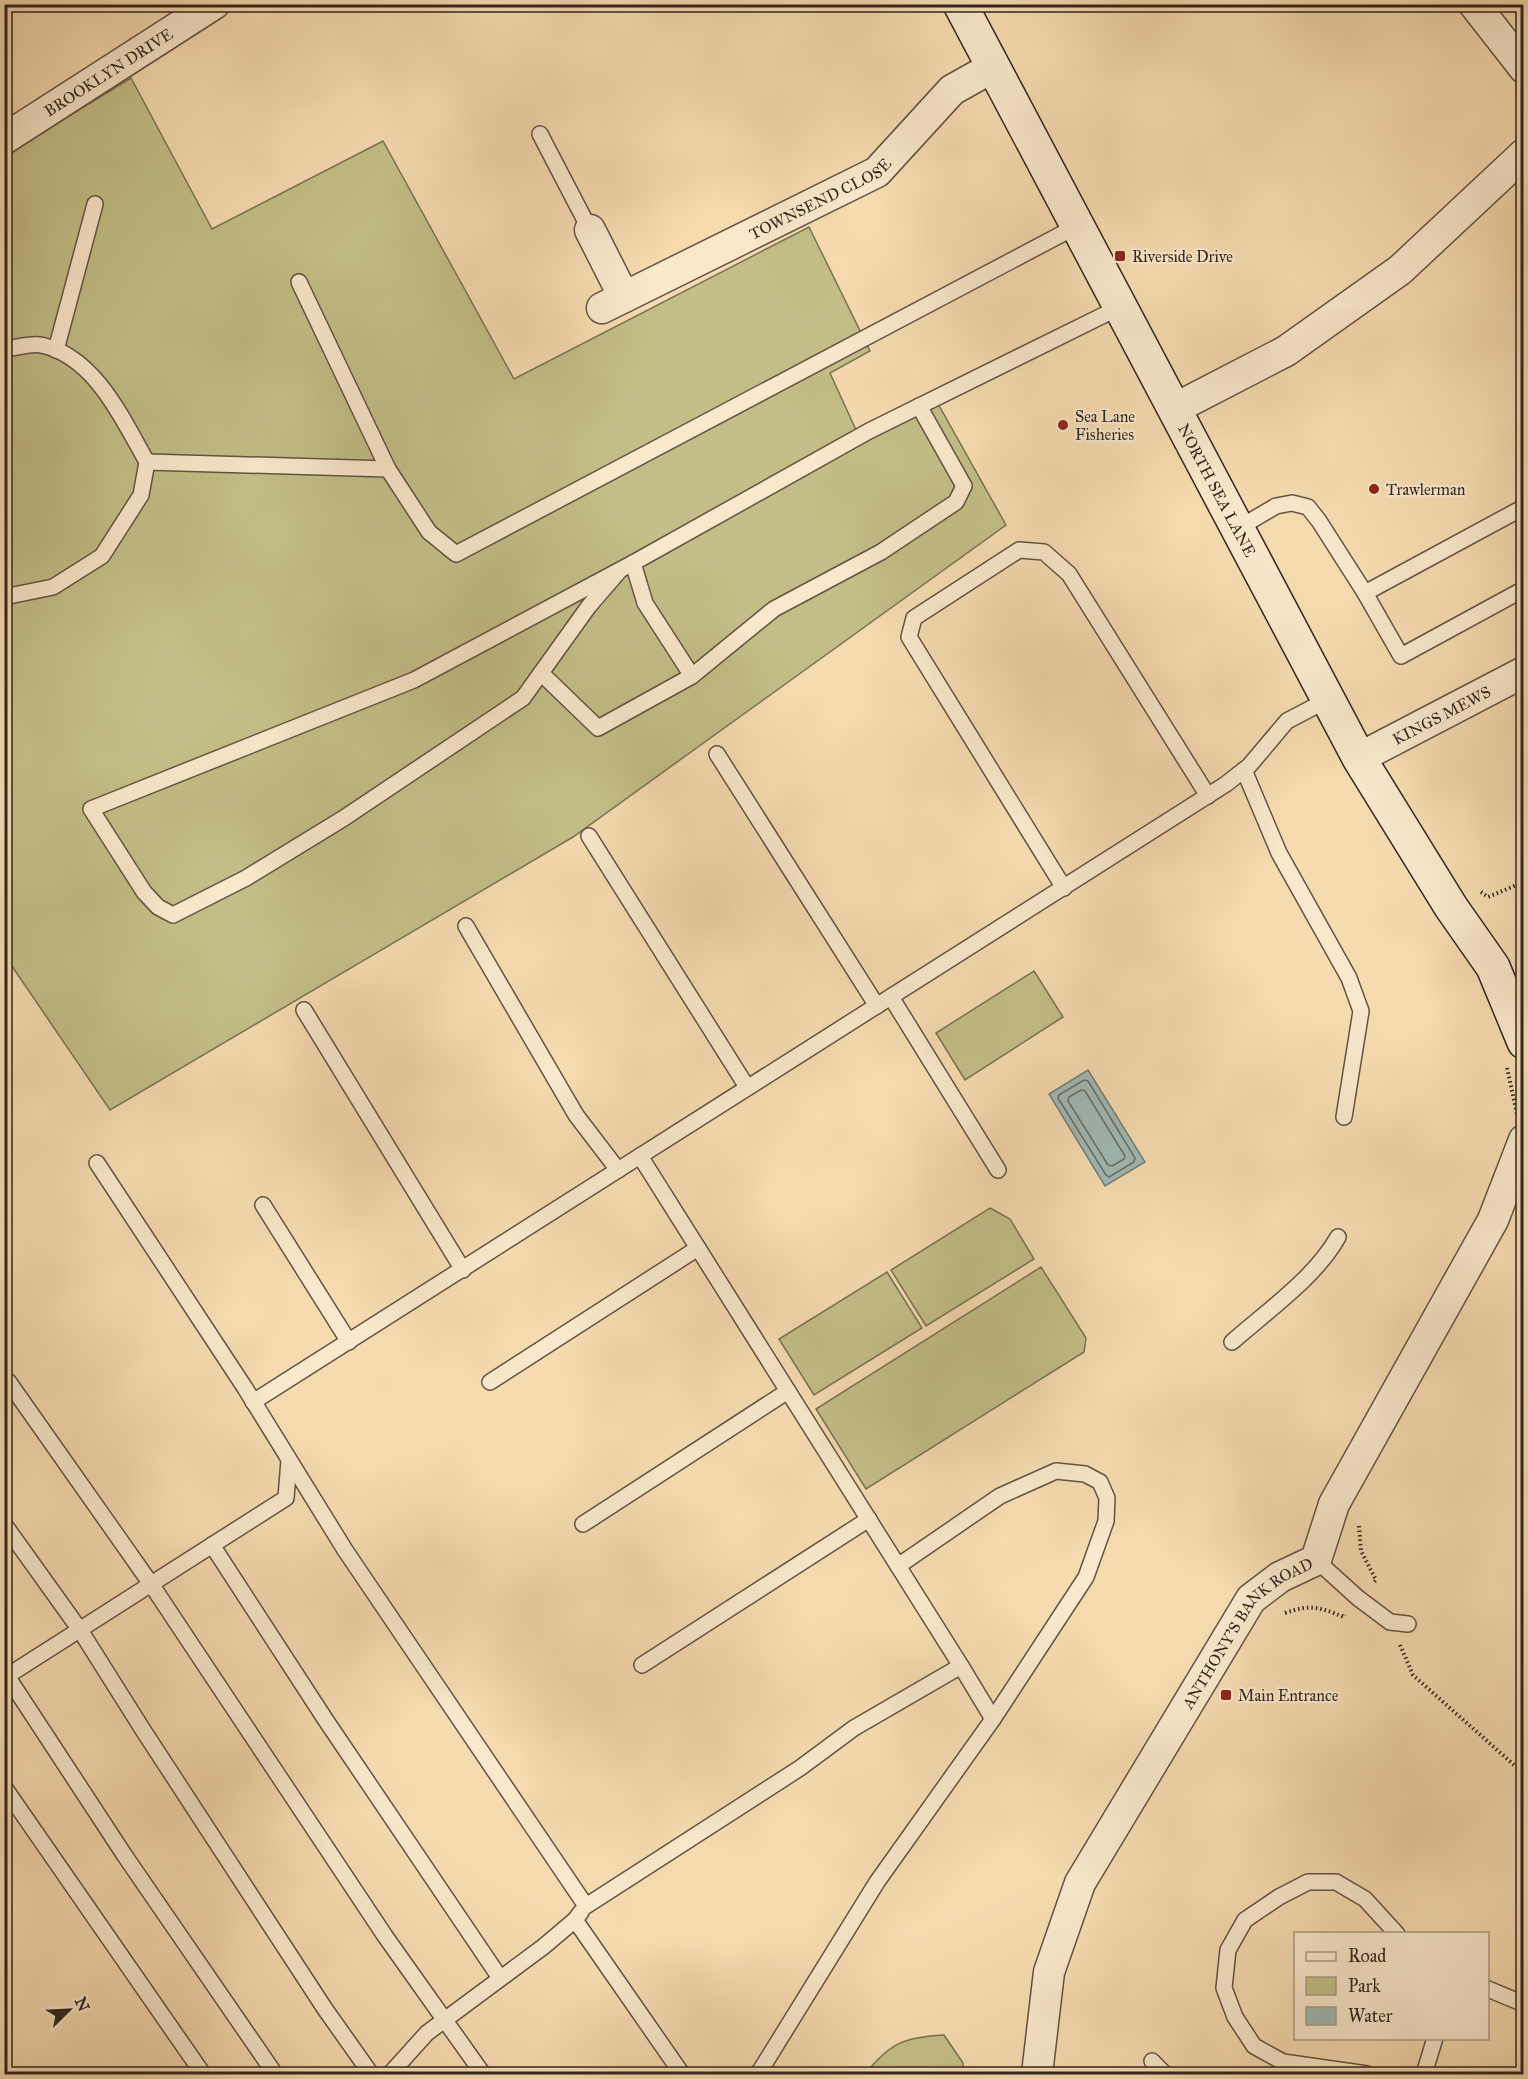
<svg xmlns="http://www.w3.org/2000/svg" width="1528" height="2079" font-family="'IM FELL Great Primer',serif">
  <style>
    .green { fill: #c3be87; stroke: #7a7253; stroke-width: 1.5 }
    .water { fill: #a0b9b5; stroke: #747e79; stroke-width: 1.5 }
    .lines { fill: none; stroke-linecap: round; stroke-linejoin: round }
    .shore { stroke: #68706a; stroke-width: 1.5 }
    .lane-casing { stroke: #625344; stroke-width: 18 }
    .street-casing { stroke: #625344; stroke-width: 33 }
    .secondary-casing { stroke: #31261f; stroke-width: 36 }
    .path { stroke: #31261f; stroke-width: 4; stroke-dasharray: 1.5 3; stroke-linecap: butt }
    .lane { stroke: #f9e8cc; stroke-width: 15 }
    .street { stroke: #f9e8cc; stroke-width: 30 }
    .secondary { stroke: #f9e8cc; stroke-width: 33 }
    .poi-dot { fill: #8f2418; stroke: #f9e8cc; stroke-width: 2 }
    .labels { text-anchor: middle; stroke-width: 4.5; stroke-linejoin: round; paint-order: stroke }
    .street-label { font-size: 16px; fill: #31261f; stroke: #f9e8cc }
    .poi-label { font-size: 16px; fill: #31261f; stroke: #f9e8cc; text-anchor: start }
  </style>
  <rect width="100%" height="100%" fill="#f6dbb1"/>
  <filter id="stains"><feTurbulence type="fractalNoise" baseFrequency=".00333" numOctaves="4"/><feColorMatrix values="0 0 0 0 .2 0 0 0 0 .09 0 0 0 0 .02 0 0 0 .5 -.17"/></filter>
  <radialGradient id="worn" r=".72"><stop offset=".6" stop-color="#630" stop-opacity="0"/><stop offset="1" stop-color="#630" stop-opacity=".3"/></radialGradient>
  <!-- green -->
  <g class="green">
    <path d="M 131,78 L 212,229 L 383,141 L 514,379 L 809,227 L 870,351 L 830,373 L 857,432 L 932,393 L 1006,525 L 573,837 L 110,1110 L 5,956 L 5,155 Z"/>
    <path d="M 1034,971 L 1063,1017 L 965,1080 L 936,1033 Z"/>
    <path d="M 990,1208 L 1010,1219 L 1034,1259 L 926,1326 L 891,1270 Z"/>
    <path d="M 1041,1267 L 1086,1338 L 1084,1352 L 866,1489 L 816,1409 Z"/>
    <path d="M 887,1272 L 922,1328 L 814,1395 L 779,1339 Z"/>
    <path d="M 944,2035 L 963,2063 L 963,2074 L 865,2074 C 890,2043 904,2037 944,2035 Z"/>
  </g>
  <!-- water -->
  <path class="water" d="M 1088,1070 L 1145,1162 L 1105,1186 L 1049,1094 Z"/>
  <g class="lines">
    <!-- shore -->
    <g class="shore">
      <path d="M 1084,1080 L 1088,1081 L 1135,1158 L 1134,1162 L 1109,1177 L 1106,1175 L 1058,1098 L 1059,1095 Z"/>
      <path d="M 1081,1090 L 1085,1091 L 1125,1156 L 1124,1159 L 1112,1166 L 1108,1165 L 1068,1101 L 1069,1097 Z"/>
    </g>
    <!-- lane casing -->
    <g class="lane-casing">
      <g id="lane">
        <path d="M 540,134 L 590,230"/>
        <path d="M 299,282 L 388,469"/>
        <path d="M 4,349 C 16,348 31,343 41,345 C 95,356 123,420 147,462 L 141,495 L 102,556 L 53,587 L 4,597"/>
        <path d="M 56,350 L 95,204"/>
        <path d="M 147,462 L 388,469 L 429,532 L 456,554 L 1077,226"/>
        <path d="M 1237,529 L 1276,506 L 1292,503 L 1308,507 L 1319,521 L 1365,593 L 1401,656 L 1524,589"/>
        <path d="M 633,563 L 645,603 L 692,676 L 774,609 L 881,552 L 956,502 L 964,486 L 919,406"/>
        <path d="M 620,570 L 589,606 L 523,698 L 344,818 L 246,878 L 173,915 L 158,907 L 144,892 L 91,809 L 414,680 L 633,563 L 869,431 L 1120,307"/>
        <path d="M 1365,593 L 1524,507"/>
        <path d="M 541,673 L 598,728 L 692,676"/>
        <path d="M 717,754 L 877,1006"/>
        <path d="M 1244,770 L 1279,853 L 1349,978 L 1361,1011 L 1344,1117"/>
        <path d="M 589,836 L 747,1087"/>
        <path d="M 1064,888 L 909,637 L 914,618 L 1019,550 L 1044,552 L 1069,574 L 1208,796"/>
        <path d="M 466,926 L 576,1115 L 618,1170"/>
        <path d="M 891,997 L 998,1170"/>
        <path d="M 304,1010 L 463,1270"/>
        <path d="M 97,1163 L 245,1388 L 345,1550 L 586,1906 L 800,1768 L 854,1728 L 961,1666 L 640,1156 L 1226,784 L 1249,766 L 1287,721 L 1329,699"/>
        <path d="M 263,1205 L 349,1342"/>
        <path d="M 1232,1342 C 1267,1311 1315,1278 1338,1237"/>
        <path d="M 8,1381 L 151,1584 L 385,1936 L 483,2074"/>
        <path d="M 490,1382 L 698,1248"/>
        <path d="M 253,1402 L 640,1156"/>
        <path d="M 4,1524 L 80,1630 L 143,1730 L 325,2009 L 371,2074"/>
        <path d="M 583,1524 L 788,1391"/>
        <path d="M 212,1545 L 325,1719 L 500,1978"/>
        <path d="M 1316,1560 L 1358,1598 L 1390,1622 L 1408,1624"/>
        <path d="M 898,1566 L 1000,1496 L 1056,1471 L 1085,1474 L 1100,1482 L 1107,1498 L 1106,1521 L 1086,1577 L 993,1719"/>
        <path d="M 642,1665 L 869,1519"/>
        <path d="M 7,1676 L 125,1856 L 275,2074"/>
        <path d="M 4,1678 L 286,1498 L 289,1460"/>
        <path d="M 4,1787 L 203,2074"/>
        <path d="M 581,1912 L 575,1920 L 682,2074"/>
        <path d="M 1488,1989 L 1524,2004"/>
        <path d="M 1152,2061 L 1165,2074"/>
        <path d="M 390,2074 L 427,2033 L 543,1947 L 575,1920"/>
        <path d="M 756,2074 L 760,2071 L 877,1882 L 993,1719 L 961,1666"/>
        <path d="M 1367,2074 L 1283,2062 L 1254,2046 L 1235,2017 L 1224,1988 L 1228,1950 L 1245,1920 L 1279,1897 L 1308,1882 L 1336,1882 L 1365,1899 L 1397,1934"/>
        <path d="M 1424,2074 L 1435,2038"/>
      </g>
    </g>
    <!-- street casing -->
    <g class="street-casing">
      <g id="street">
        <path d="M 1474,4 L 1524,68"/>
        <path id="s1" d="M 4,139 L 214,4"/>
        <path d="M 590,230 L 624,297"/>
        <path id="s2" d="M 602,308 L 877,172 L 952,90 L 993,67"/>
        <path d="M 1174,409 L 1286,351 L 1400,270 L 1524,154"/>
        <path id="s3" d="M 1359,758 L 1524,672"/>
        <path id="s4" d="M 1037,2074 L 1049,1972 L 1080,1883 L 1251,1599 L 1280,1577 L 1316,1560 L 1334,1504 L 1493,1220 L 1524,1140"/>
      </g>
    </g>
    <!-- secondary casing -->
    <g class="secondary-casing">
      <g id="secondary">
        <path id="s5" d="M 960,4 L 1359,758 L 1451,907 L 1493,967 L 1524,1042"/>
      </g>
    </g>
    <!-- path -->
    <g class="path">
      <path d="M 1481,892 L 1488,897 L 1524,882"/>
      <path d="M 1507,1068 L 1517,1114"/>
      <path d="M 1359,1526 L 1361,1551 L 1376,1580 L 1374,1582"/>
      <path d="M 1285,1613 C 1311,1604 1319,1607 1344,1617 L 1345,1615"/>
      <path d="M 1400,1645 L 1413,1675 L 1524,1774"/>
    </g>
    <!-- lane -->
    <use href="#lane" class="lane"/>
    <!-- street -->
    <use href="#street" class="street"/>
    <!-- secondary -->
    <use href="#secondary" class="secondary"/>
  </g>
  <!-- markers -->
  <g class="poi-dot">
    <rect x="1114" y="250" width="12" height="12" rx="3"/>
    <circle cx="1063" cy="425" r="6"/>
    <circle cx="1374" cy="489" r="6"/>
    <rect x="1220" y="1689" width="12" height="12" rx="3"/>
  </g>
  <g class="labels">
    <!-- street labels -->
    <g class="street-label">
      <text dy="6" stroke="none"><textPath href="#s1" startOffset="124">BROOKLYN DRIVE</textPath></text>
      <text dy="6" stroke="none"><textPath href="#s2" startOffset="244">TOWNSEND CLOSE</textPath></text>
      <text dy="6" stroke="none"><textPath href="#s5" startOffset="550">NORTH SEA LANE</textPath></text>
      <text dy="6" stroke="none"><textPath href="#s3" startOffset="93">KINGS MEWS</textPath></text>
      <text dy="6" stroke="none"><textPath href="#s4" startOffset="501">ANTHONY'S BANK ROAD</textPath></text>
    </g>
    <!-- poi labels -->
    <g class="poi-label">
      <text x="1132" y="262">Riverside Drive</text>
      <text x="1075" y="422">Sea Lane<tspan x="1075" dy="18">Fisheries</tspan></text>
      <text x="1386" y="495">Trawlerman</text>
      <text x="1238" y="1701">Main Entrance</text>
    </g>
  </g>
  <!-- margin -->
  <rect width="1528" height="2079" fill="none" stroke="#f6dbb1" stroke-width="24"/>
  <rect x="6" y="6" width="1516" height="2067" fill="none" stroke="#31261f" stroke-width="3"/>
  <rect x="12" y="12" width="1504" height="2055" fill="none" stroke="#31261f" stroke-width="1.5"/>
  <!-- legend -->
  <rect x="1294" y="1932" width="195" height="108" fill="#f9e8cc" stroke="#a99a87" stroke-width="1.5"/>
  <rect x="1306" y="1952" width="30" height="9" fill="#f9e8cc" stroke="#a99a87" stroke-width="1.5"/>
  <text x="1348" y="1962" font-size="18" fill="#31261f">Road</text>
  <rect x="1306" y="1977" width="30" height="18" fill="#c3be87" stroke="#a99a87" stroke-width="1.5"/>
  <text x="1348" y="1992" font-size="18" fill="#31261f">Park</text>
  <rect x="1306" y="2007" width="30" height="18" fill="#a0b9b5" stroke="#a99a87" stroke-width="1.5"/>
  <text x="1348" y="2022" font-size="18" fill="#31261f">Water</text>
  <!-- north arrow -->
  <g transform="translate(69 2010) rotate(66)" stroke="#f9e8cc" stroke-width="4.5" paint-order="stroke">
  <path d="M0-4.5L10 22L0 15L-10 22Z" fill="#31261f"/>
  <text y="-9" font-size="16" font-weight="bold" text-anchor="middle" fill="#31261f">N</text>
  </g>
  <rect width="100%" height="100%" filter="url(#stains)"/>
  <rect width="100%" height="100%" fill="url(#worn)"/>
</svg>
